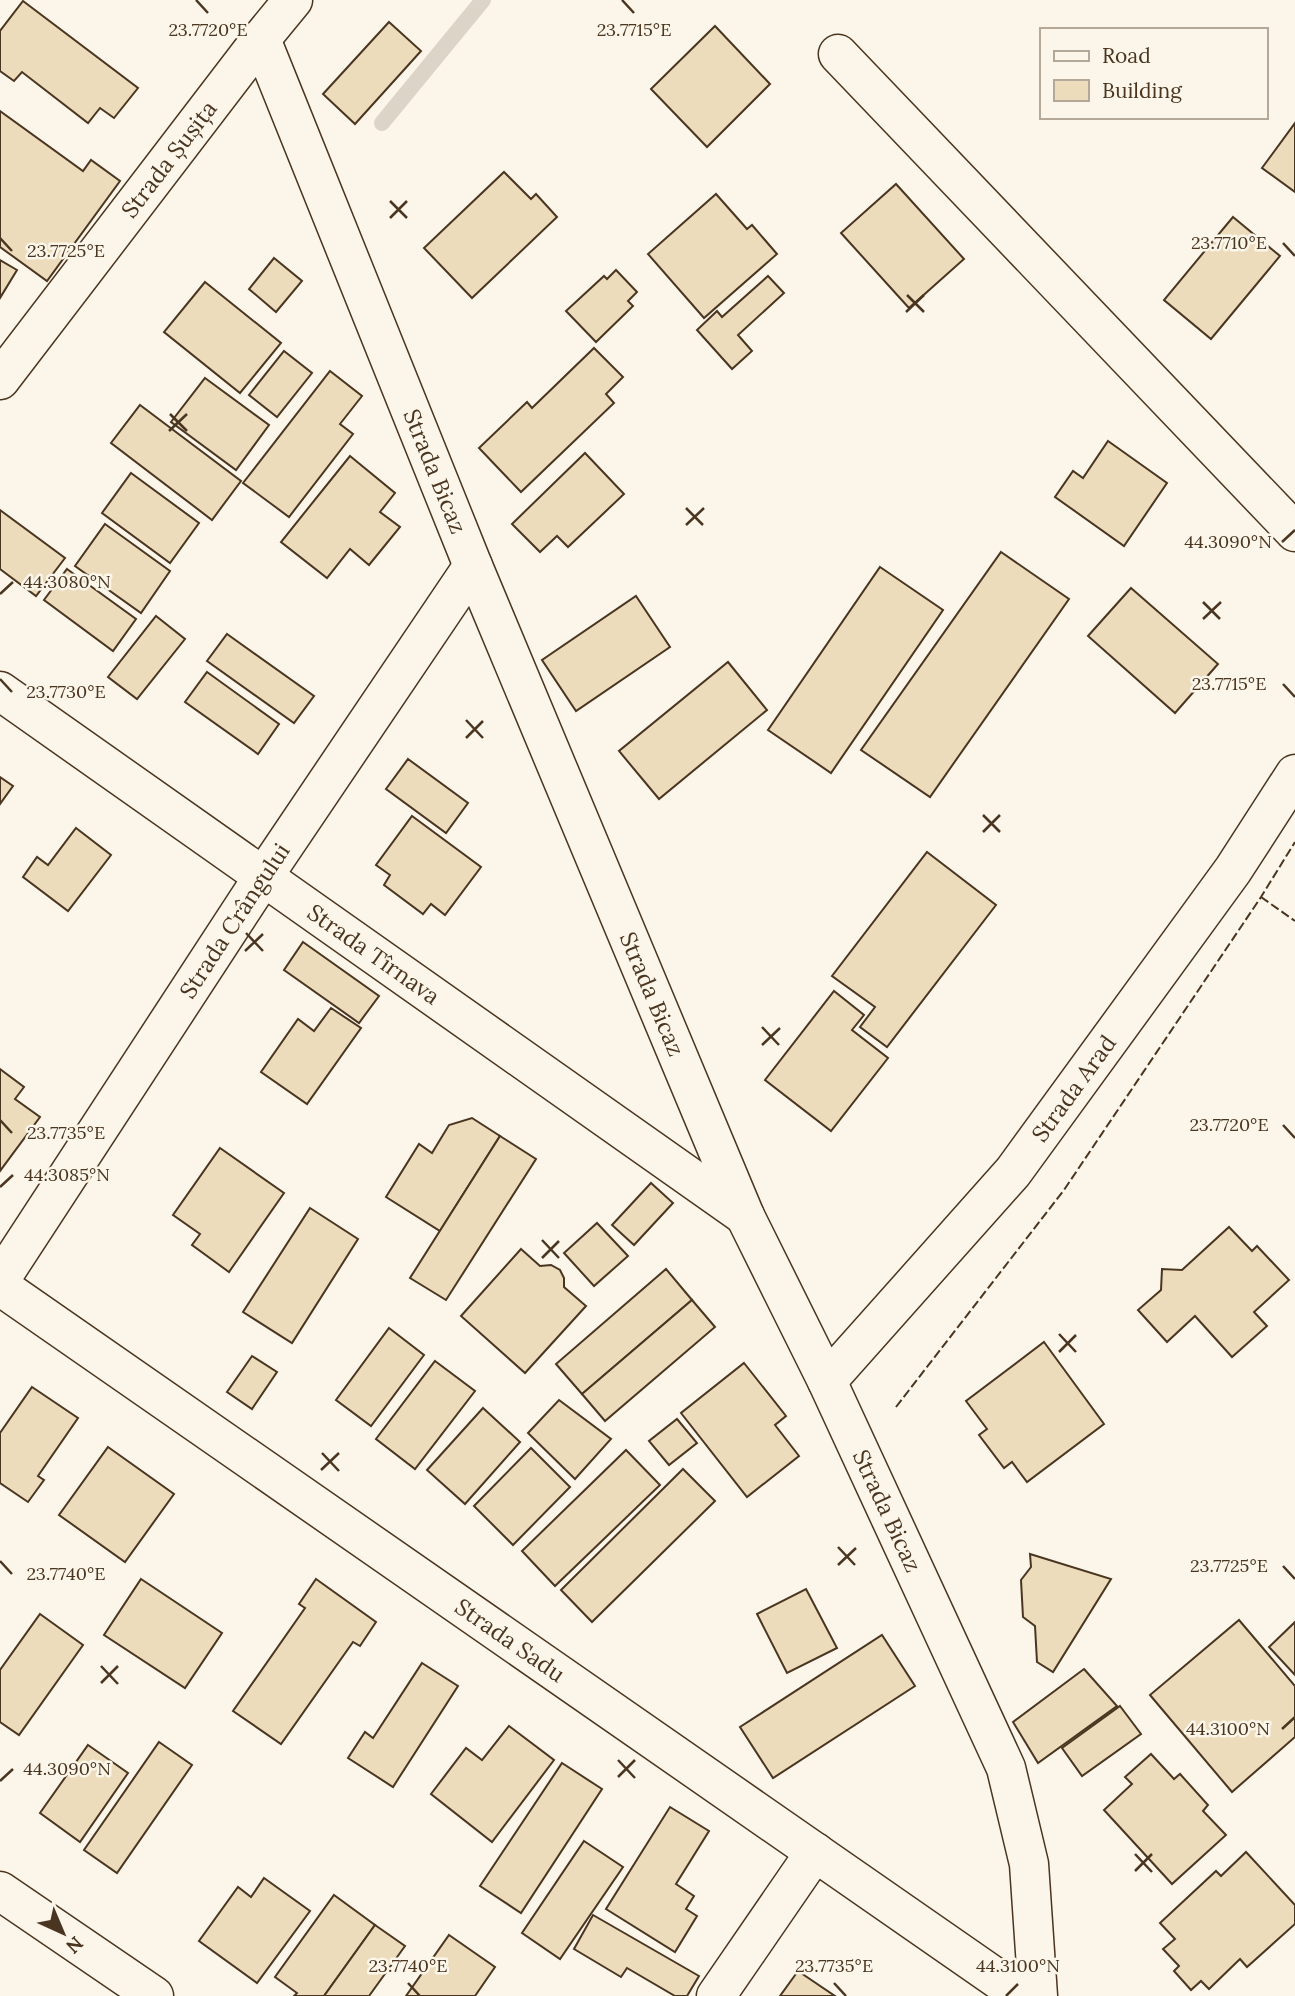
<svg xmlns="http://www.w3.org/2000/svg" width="1295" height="1996" font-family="Lora,serif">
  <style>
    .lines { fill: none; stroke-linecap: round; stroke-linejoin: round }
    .stream { stroke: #dcd4c6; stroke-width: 16 }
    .building { fill: #ecdcbc; stroke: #4a3520; stroke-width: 2 }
    .minor-casing { stroke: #4a3520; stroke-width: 41 }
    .minor { stroke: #fbf6e9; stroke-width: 38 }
    .fence { stroke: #4a3520; stroke-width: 2; stroke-dasharray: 9 3.5; stroke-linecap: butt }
    .ticks { fill: none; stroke: #4a3520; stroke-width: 2.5 }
    .labels { text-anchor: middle; stroke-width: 5; stroke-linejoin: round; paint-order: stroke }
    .street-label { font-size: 23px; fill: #4a3520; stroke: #fbf6e9 }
    .ticks-label { font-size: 18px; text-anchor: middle; fill: #4a3520; stroke: #fbf6e9; stroke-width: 5; stroke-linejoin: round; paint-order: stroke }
  </style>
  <rect width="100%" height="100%" fill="#fbf6e9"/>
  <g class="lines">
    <!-- stream -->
    <path class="stream" d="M 382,123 L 483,0"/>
  </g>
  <!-- building -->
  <g class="building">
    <path d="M 23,1 L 138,88 L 114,118 L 100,108 L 88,123 L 22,72 L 14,81 L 0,71 L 0,31 Z"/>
    <path d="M 389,22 L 421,51 L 355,124 L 323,94 Z"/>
    <path d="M 715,26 L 770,84 L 707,147 L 651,89 Z"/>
    <path d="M 0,111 L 83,171 L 91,160 L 120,181 L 47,281 L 0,247 Z"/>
    <path d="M 1295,123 L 1295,192 L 1262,168 Z"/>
    <path d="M 504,172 L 531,199 L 536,194 L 557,217 L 472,298 L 424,248 Z"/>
    <path d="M 896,184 L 964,259 L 909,308 L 841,233 Z"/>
    <path d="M 716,194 L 747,229 L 752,225 L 777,254 L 704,318 L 648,254 Z"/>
    <path d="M 1233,217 L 1280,256 L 1211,339 L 1164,300 Z"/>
    <path d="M 274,258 L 302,281 L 276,312 L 249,289 Z"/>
    <path d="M 0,260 L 17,270 L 0,298 Z"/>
    <path d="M 616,270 L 637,292 L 628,301 L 633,306 L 596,342 L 566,311 L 604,276 L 607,279 Z"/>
    <path d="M 768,276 L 784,293 L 738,335 L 752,351 L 732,369 L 697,330 L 717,311 L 722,317 Z"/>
    <path d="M 205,282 L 281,343 L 240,393 L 164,332 Z"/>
    <path d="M 594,348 L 623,377 L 606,394 L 614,403 L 521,492 L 479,448 L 527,402 L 532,408 Z"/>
    <path d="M 284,351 L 312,373 L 277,417 L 249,395 Z"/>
    <path d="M 330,371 L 362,396 L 340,424 L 353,434 L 289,517 L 243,483 Z"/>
    <path d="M 205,378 L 269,425 L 236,470 L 171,422 Z"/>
    <path d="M 140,405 L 241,481 L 212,520 L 111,443 Z"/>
    <path d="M 1108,441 L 1167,483 L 1124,546 L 1055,497 L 1073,471 L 1083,478 Z"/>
    <path d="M 585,453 L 624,494 L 568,547 L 557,536 L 540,552 L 512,524 Z"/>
    <path d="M 350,456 L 395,493 L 380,512 L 400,527 L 369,565 L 350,549 L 327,578 L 281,542 Z"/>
    <path d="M 131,473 L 199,523 L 170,563 L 102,513 Z"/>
    <path d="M 0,510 L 65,558 L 36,596 L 0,569 Z"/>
    <path d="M 105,524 L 170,571 L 141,613 L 75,566 Z"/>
    <path d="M 1001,552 L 1069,599 L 930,797 L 861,750 Z"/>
    <path d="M 880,567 L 943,610 L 831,773 L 768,730 Z"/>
    <path d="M 67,569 L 136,619 L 113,651 L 44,600 Z"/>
    <path d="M 1131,588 L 1218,664 L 1175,713 L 1088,636 Z"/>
    <path d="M 636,596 L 670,647 L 576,711 L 542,660 Z"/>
    <path d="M 156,616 L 185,639 L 137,699 L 108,677 Z"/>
    <path d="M 227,634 L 314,696 L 294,723 L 207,661 Z"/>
    <path d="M 728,662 L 767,710 L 659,799 L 619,751 Z"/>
    <path d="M 207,672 L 279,724 L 258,754 L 185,702 Z"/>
    <path d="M 408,759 L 468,803 L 446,833 L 386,789 Z"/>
    <path d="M 0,777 L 13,786 L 0,804 Z"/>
    <path d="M 412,816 L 481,867 L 445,915 L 431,904 L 423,914 L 384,885 L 390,875 L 376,865 Z"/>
    <path d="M 76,828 L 111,855 L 68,911 L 23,877 L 37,857 L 48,865 Z"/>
    <path d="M 927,852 L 996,905 L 887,1047 L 860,1027 L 875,1007 L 832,976 Z"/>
    <path d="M 303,942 L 379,996 L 359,1023 L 284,970 Z"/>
    <path d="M 834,991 L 864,1015 L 852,1030 L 888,1058 L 831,1131 L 765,1080 Z"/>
    <path d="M 331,1008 L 361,1028 L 307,1104 L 261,1072 L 298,1019 L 314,1031 Z"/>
    <path d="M 0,1069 L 24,1087 L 15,1099 L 40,1117 L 0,1171 Z"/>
    <path d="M 472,1118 L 500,1136 L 440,1231 L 386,1197 L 419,1144 L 432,1153 L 449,1125 Z"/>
    <path d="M 500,1136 L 536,1159 L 446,1300 L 410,1278 Z"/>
    <path d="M 220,1148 L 284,1193 L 229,1272 L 192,1245 L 200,1234 L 173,1215 Z"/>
    <path d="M 651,1183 L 673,1203 L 634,1245 L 612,1225 Z"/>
    <path d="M 310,1208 L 358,1239 L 292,1343 L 243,1312 Z"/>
    <path d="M 597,1223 L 628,1256 L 594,1286 L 564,1253 Z"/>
    <path d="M 1229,1227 L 1252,1251 L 1257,1246 L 1289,1280 L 1254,1312 L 1267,1326 L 1232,1357 L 1195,1316 L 1167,1342 L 1138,1310 L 1161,1290 L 1162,1269 L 1182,1270 Z"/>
    <path d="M 521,1249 L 540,1266 L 551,1265 L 560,1270 L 564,1278 L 564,1287 L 586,1306 L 525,1373 L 461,1316 Z"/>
    <path d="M 666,1269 L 692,1300 L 582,1394 L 556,1364 Z"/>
    <path d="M 692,1300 L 715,1327 L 605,1421 L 582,1394 Z"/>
    <path d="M 389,1328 L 424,1355 L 371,1426 L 336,1400 Z"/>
    <path d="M 1044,1342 L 1104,1424 L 1027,1482 L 1012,1462 L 1004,1468 L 979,1435 L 987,1429 L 966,1401 Z"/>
    <path d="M 252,1356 L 277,1372 L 252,1409 L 227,1392 Z"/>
    <path d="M 435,1361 L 475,1391 L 415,1469 L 376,1439 Z"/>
    <path d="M 744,1363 L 786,1416 L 775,1425 L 799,1456 L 747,1497 L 681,1413 Z"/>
    <path d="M 32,1387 L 78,1418 L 38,1476 L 44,1480 L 28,1502 L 0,1483 L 0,1433 Z"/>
    <path d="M 559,1400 L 611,1439 L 575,1479 L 528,1433 Z"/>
    <path d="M 483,1408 L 520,1442 L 465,1504 L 427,1470 Z"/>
    <path d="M 677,1419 L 697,1443 L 669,1465 L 649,1441 Z"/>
    <path d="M 108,1447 L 174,1494 L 125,1562 L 59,1515 Z"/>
    <path d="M 531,1448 L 570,1487 L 513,1545 L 474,1506 Z"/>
    <path d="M 626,1450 L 660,1485 L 555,1586 L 522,1551 Z"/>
    <path d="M 683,1469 L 715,1501 L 592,1622 L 561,1590 Z"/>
    <path d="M 1030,1554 L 1111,1579 L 1053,1672 L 1037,1662 L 1035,1626 L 1023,1617 L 1021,1580 L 1031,1567 Z"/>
    <path d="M 141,1579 L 222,1633 L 185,1688 L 104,1635 Z"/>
    <path d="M 316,1579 L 376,1622 L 360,1646 L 353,1642 L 281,1744 L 233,1711 L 305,1608 L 299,1604 Z"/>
    <path d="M 806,1589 L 837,1648 L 787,1673 L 757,1614 Z"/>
    <path d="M 40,1614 L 83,1645 L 19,1735 L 0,1722 L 0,1670 Z"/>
    <path d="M 1239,1620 L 1295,1686 L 1295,1737 L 1232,1792 L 1150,1695 Z"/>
    <path d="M 1295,1622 L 1295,1675 L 1269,1647 Z"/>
    <path d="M 882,1635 L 915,1686 L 773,1778 L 740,1727 Z"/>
    <path d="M 422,1663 L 458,1686 L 393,1787 L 348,1758 L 365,1732 L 373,1738 Z"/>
    <path d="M 1084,1669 L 1117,1706 L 1038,1763 L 1013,1722 Z"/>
    <path d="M 1120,1706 L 1141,1734 L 1082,1776 L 1062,1748 Z"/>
    <path d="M 509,1726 L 554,1760 L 492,1842 L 431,1794 L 466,1748 L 482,1760 Z"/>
    <path d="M 159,1742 L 192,1765 L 117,1873 L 84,1850 Z"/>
    <path d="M 88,1745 L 128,1773 L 80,1842 L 40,1813 Z"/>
    <path d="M 1151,1754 L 1174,1779 L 1180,1774 L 1208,1805 L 1203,1811 L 1226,1835 L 1172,1884 L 1104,1810 L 1132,1784 L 1125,1777 Z"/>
    <path d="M 562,1763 L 602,1789 L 521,1913 L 480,1886 Z"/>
    <path d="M 670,1807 L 709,1831 L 676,1884 L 694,1896 L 686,1909 L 697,1916 L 675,1952 L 606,1909 Z"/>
    <path d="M 584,1841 L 623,1867 L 560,1959 L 522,1933 Z"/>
    <path d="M 1246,1852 L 1295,1905 L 1295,1924 L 1247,1967 L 1240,1959 L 1209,1989 L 1201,1981 L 1191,1990 L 1174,1971 L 1179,1966 L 1163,1949 L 1175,1939 L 1160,1923 L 1216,1871 L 1221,1876 Z"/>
    <path d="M 264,1878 L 310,1911 L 257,1983 L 199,1941 L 238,1887 L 251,1897 Z"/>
    <path d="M 334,1895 L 375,1925 L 324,1996 L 294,1996 L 297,1993 L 275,1977 Z"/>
    <path d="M 593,1915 L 699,1976 L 687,1996 L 675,1996 L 627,1968 L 621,1977 L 574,1949 Z"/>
    <path d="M 375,1925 L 405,1946 L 369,1996 L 324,1996 Z"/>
    <path d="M 449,1935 L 495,1967 L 475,1996 L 406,1996 Z"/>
    <path d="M 798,1971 L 835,1996 L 780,1996 Z"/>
  </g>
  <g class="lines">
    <!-- minor casing -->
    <g class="minor-casing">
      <g id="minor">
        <path id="s1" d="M 261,39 L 473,566 L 745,1216 L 827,1381 L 1006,1768 L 1029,1864 L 1038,1996"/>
        <path d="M 838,54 L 1295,532"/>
        <path id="s2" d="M 0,380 L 261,39 L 293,0"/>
        <path id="s3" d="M 0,691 L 745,1216"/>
        <path id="s4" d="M 0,1280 L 263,877 L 473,566"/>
        <path id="s5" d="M 0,1286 L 1022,1996"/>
        <path id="s6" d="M 827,1381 L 1013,1172 L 1233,870 L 1295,774"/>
        <path d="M 0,1891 L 154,1996"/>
        <path d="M 716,1996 L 815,1852"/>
      </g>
    </g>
    <!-- minor -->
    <use href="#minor" class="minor"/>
    <!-- fence -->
    <g class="fence">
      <path d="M 1261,897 L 1295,921"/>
      <path d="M 896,1407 L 1064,1190 L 1261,897 L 1295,842"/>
    </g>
  </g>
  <!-- ticks -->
  <path class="ticks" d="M 196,0 L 208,13M 622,0 L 634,13M 390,201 L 407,218M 390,218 L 407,201M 0,238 L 12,251M 1283,243 L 1295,256M 907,295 L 924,312M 906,312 L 924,295M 170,414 L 187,431M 169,431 L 187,414M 686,508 L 703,525M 686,525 L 704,508M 1282,542 L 1295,530M 0,594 L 13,582M 1203,602 L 1220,619M 1203,619 L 1221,602M 0,679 L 12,692M 1283,684 L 1295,697M 466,720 L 483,738M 466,738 L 483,721M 983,815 L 1000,832M 983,832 L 1000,815M 246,933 L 263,951M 245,951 L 263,934M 762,1027 L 779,1045M 762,1045 L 780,1028M 0,1120 L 12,1133M 1283,1125 L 1295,1138M 0,1187 L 13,1175M 542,1240 L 559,1258M 542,1258 L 559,1241M 1059,1334 L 1076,1352M 1059,1352 L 1076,1335M 322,1453 L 339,1471M 321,1470 L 339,1453M 838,1547 L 855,1565M 0,1561 L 12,1574M 838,1565 L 856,1548M 1283,1566 L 1295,1579M 101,1666 L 118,1684M 101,1683 L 118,1666M 1282,1729 L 1295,1717M 618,1760 L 635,1778M 618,1777 L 635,1760M 0,1781 L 13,1769M 1135,1854 L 1152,1872M 1135,1871 L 1152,1854M 408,1983 L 420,1996M 834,1983 L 846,1996M 1006,1996 L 1018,1984"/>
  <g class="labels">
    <!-- street labels -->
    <g class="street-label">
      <text dy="8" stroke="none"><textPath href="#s2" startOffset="278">Strada Șușița</textPath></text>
      <text dy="8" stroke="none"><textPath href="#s1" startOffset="466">Strada Bicaz</textPath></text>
      <text dy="8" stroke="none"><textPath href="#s4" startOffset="429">Strada Crângului</textPath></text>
      <text dy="8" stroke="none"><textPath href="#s3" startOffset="457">Strada Tîrnava</textPath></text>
      <text dy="8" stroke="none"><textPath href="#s1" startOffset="1032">Strada Bicaz</textPath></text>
      <text dy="8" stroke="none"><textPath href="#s6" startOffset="383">Strada Arad</textPath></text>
      <text dy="8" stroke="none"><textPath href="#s1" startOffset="1600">Strada Bicaz</textPath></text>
      <text dy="8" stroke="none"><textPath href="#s5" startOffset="621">Strada Sadu</textPath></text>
    </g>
  </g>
  <g class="ticks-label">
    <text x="208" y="36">23.7720°E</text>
    <text x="634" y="36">23.7715°E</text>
    <text x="1229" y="249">23.7710°E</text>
    <text x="66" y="257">23.7725°E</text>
    <text x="1228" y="548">44.3090°N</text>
    <text x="67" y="588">44.3080°N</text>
    <text x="1229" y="690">23.7715°E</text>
    <text x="66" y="698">23.7730°E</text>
    <text x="1229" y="1131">23.7720°E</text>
    <text x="66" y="1139">23.7735°E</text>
    <text x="67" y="1181">44.3085°N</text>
    <text x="1229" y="1572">23.7725°E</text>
    <text x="66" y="1580">23.7740°E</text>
    <text x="1228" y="1735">44.3100°N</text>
    <text x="67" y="1775">44.3090°N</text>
    <text x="408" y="1972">23.7740°E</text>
    <text x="834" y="1972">23.7735°E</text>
    <text x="1018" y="1972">44.3100°N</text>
  </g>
  <!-- legend -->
  <rect x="1040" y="28" width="228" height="91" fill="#fbf6e9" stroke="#b4a999" stroke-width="2"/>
  <rect x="1054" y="51" width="35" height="10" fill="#fbf6e9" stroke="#b4a999" stroke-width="2"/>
  <text x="1102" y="63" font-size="21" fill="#4a3520">Road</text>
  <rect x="1054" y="80" width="35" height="21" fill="#ecdcbc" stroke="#b4a999" stroke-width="2"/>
  <text x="1102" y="98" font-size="21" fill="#4a3520">Building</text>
  <!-- north arrow -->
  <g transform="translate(63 1933) rotate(136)" stroke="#fbf6e9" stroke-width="5" paint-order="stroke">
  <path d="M0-5L12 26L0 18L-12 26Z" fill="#4a3520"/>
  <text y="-10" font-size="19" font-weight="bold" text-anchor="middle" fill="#4a3520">N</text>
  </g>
</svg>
